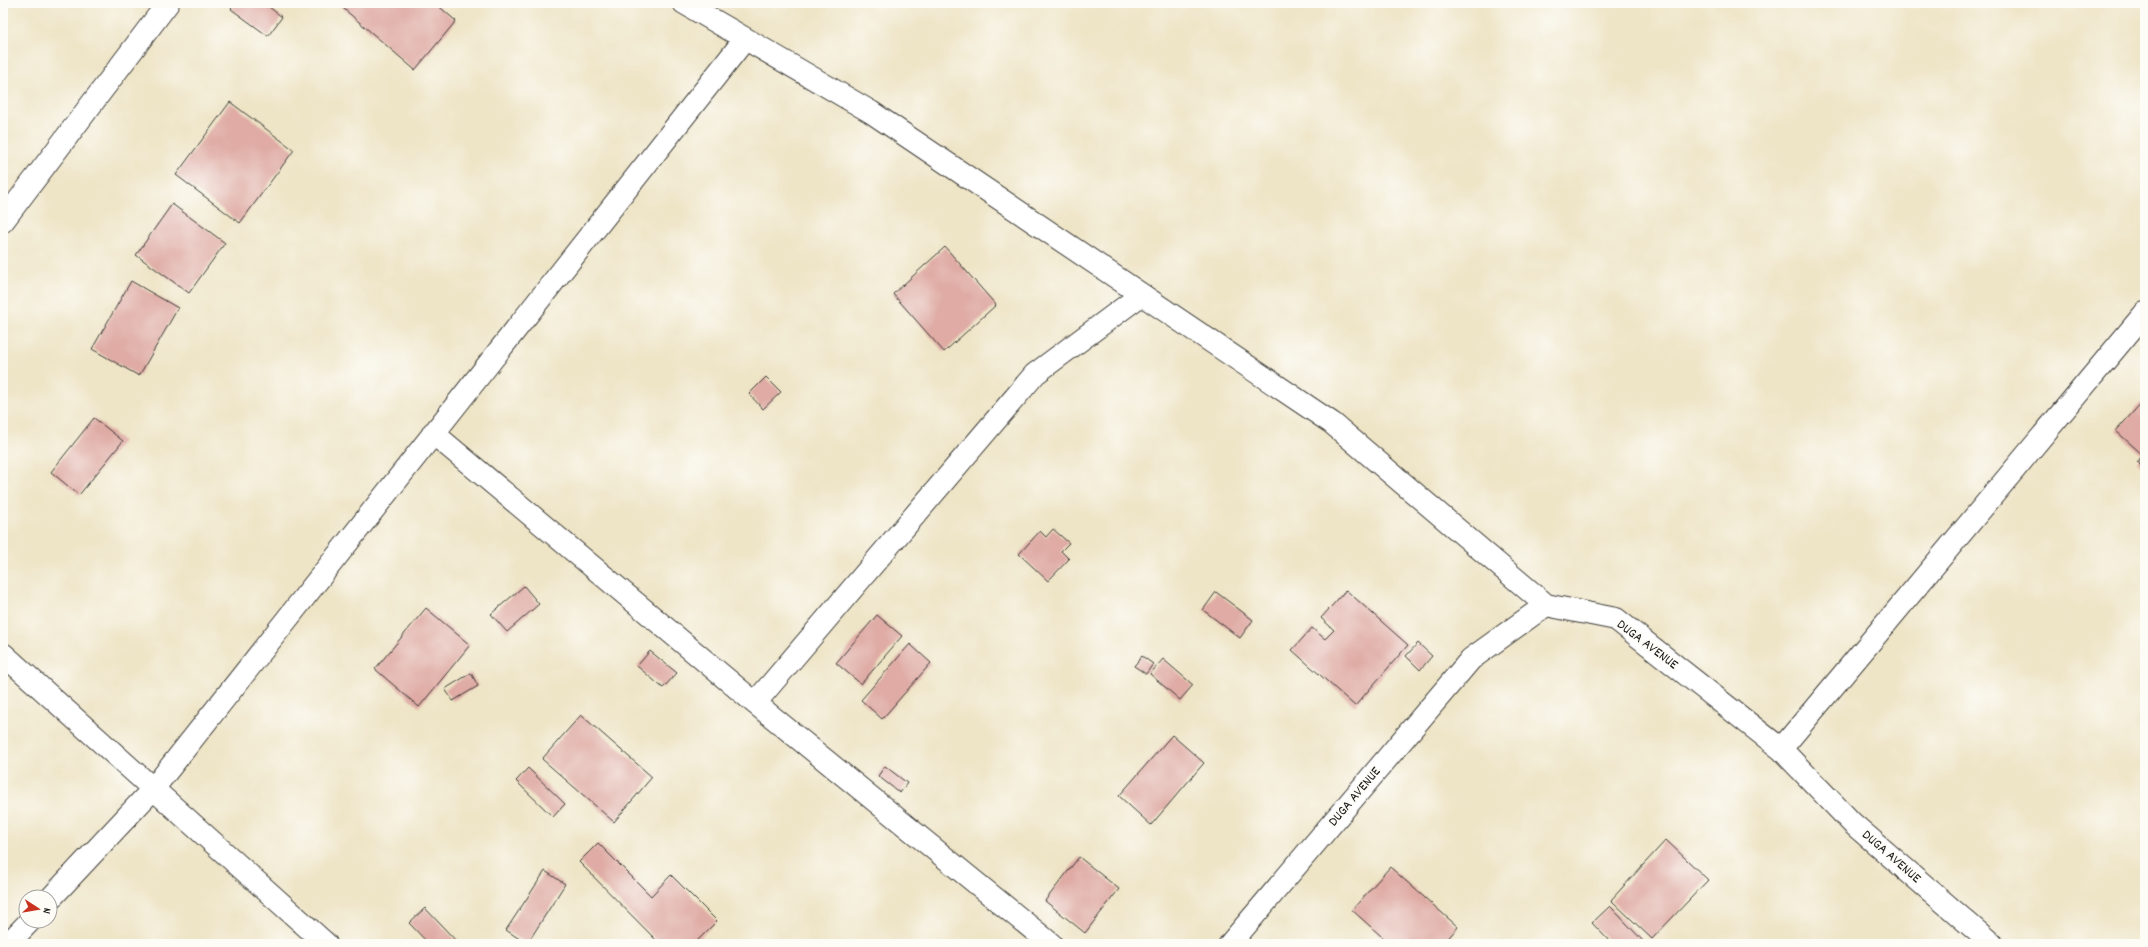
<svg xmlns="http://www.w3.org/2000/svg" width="2148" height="947" font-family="Dekko,sans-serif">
<rect width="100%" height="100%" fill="#fdfcf7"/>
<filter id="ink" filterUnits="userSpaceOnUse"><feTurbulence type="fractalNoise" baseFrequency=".025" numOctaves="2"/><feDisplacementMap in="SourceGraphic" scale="8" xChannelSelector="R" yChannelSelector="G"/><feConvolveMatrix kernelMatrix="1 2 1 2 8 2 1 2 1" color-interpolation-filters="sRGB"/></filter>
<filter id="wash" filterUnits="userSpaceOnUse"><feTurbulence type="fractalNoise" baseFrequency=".012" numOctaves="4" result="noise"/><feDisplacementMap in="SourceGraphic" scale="16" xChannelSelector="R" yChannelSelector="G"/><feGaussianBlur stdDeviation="0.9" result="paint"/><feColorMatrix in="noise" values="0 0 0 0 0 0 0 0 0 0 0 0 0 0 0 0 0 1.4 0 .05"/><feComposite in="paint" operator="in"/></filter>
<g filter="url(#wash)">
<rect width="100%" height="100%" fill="#eee4c6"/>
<g id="blocks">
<path fill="#dfaba4" d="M236,3H264L282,17L268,36L231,9Z
M337,3H435L456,21L415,70Z
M230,102L294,150L240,223L176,175Z
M172,204L225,243L189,293L136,255Z
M945,247L996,305L944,352L893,294Z
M131,281L178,308L139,376L92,349Z
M766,377L781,392L763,409L749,394Z
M2143,401L2145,403V470L2137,462L2143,455L2116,431Z
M94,418L123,441L79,495L51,472Z
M1053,529L1069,543L1061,551L1069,559L1048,581L1019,554L1040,531L1046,537Z
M524,586L539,604L507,632L491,614Z
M1346,590L1408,645L1355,706L1292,650L1312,628L1325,639L1334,630L1321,618Z
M1216,592L1253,620L1240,638L1203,610Z
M426,608L470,645L419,707L375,669Z
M877,615L902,636L861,684L836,663Z
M1418,643L1432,656L1420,670L1406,656Z
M910,644L931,663L882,719L861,700Z
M650,651L677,673L663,688L637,666Z
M1142,656L1153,664L1146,674L1134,666Z
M1163,659L1193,685L1180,700L1150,674Z
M471,673L478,686L453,701L445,689Z
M581,715L652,777L614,822L542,759Z
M1172,735L1204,763L1151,825L1119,796Z
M885,766L907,783L900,793L878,776Z
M528,768L565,804L553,817L516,781Z
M1666,840L1708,880L1652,939L1611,900Z
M598,843L651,896L671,875L717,921L694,944H660L579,862Z
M1079,857L1119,889L1085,933L1045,901Z
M1390,867L1458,927L1443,944H1390L1352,910Z
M545,871L565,884L527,944L506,930Z
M1610,906L1644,942L1642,944H1612L1592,923Z
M425,908L459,944H429L409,923Z"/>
</g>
</g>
<g filter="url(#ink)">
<use href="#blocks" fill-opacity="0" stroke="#3c3a36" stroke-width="1"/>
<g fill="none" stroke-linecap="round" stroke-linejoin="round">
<g stroke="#3c3a36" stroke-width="24">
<path id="minor" d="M684,3L871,112L1332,423L1546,605
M3,221L168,3
M433,433L755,703L1051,944
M3,654L326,944
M755,703L1035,374L1141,295
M1781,749L2145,313
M50,899L153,789L745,39
M8,944L30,921
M1230,944L1471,659L1546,605L1616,619L1781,749L1852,823L1992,944"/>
</g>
<use href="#minor" stroke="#fff" stroke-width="22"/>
</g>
</g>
<g text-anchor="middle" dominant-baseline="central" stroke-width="4" stroke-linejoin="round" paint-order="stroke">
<g font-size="14" fill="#1c1c1c" stroke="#fdfcf7">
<text transform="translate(1647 645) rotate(37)">DUGA AVENUE</text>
<text transform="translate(1355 797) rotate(-50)">DUGA AVENUE</text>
<text transform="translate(1891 857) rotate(41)">DUGA AVENUE</text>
</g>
</g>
<rect width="2148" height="947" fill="none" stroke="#fdfcf7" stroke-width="16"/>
<g transform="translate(38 909) rotate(102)"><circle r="19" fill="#fdfcf7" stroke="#a3a29f"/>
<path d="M0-3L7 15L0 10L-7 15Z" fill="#c8321e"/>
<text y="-6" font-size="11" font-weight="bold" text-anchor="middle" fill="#1c1c1c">N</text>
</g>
</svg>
